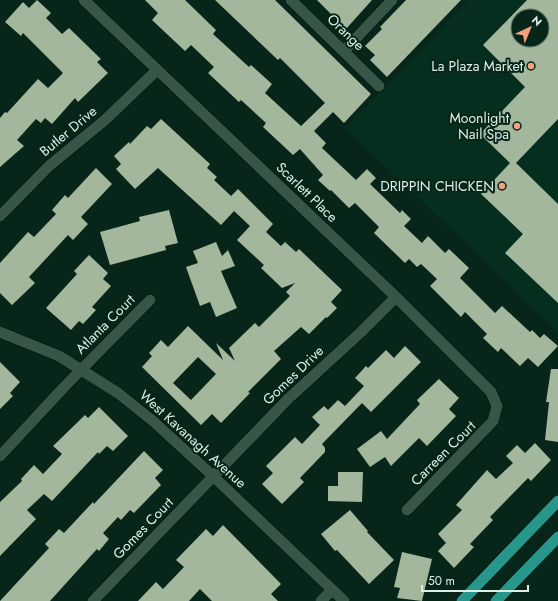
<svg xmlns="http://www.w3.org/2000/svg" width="558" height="601" font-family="Jost,sans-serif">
<rect width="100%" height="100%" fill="#072519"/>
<path fill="#052e1e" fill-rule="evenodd" d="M468,0H558V332L345,128ZM518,16H542V40H518Z"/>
<path fill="#a3b79d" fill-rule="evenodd" d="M37,0L51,13L46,18L62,34L69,28L101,59L97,62L108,73L78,102L75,98L52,124L45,118L41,123L36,119L17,140L24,146L0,167V118L5,112L7,113L38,79L48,88L63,73L23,33L21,36L5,22L23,2L29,8Z
M145,0H185L216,30L213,34L249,67L251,65L272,84L265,93L301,126L325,103L280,58L278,60L215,0H275L371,94L344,123L333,112L314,131L326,143L322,148L356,180L367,169L376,178L370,184L400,213L402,210L411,219L404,226L422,243L428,236L445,253L449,249L469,268L460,278L495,313L502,306L530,332L532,330L540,338L544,334L558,346L538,367L528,358L520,366L501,348L498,352L483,338L487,334L465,312L461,317L430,286L437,279L421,264L417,267L409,259L405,263L374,233L379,227L355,203L349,208L331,190L330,191L318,180L323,175L300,149L293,155L263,127L266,123L241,100L239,102L208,73L214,67L191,45L185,51L152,20L158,13Z
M317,0H372L346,29Z
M406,0H461L387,77L370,60L375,55L365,46L382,29L380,27Z
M527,0H558V119L516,163L558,204V303L505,253L523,234L481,194L510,163L480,134L525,87L483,45ZM518,16H542V40H518Z
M161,119L210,164L207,168L217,177L214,180L231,196L238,189L273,224L266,232L281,246L285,242L296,252L299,249L342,290L331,302L337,308L327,318L326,317L309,334L301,327L274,351L281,359L248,392L250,393L221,423L212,414L201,425L142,367L152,356L149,353L161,340L168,347L188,326L223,360L216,343L235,361L229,348L255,323L259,327L290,296L286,292L295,283L282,288L261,268L264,265L237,240L250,226L234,211L221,225L158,168L135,189L116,169L121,164L114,156L129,142L130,144L147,126L151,129ZM198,357L216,374L191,400L173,383Z
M96,168L112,184L81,217L88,224L73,240L68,235L29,277L35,283L12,305L0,293V263L28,232L34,237L56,214L52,210L65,195L68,198Z
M169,210L178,243L165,246L166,250L110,265L100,232L140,221L139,217Z
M216,242L222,256L228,250L235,266L221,271L237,308L216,317L210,302L200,306L186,267L198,263L193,251Z
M89,255L108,273L103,279L111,286L92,307L96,310L83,324L79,321L71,330L46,308L77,274L74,271Z
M405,346L421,362L371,412L362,403L322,444L325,448V452L300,478L304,482L282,504L262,484L273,473L266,466L295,437L302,444L320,425L312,417L324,406L328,410L338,400L345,406L364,386L355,378L366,366L368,368L386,350L394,358Z
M0,362L20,382L10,393L13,396L0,409Z
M551,369H558V442L545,440L549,402H546Z
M439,379L459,398L449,409L456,416L427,446L419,438L391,466L385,457L370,467L357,449L381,431L387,439L420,404L417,400Z
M99,407L128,436L113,451L107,446L99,454L98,452L52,501L44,494L27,510L36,519L0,556V502L22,481L21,479L34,465L43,474L62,454L53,446L85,415L88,418Z
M535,443L551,460L531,481L528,478L490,517L493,520L470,544L474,547L454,568L438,551L446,543L438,534L462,510L456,505L487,470L496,479L513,463L506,456L517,445L525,453Z
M144,451L163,470L155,478L161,485L134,513L130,510L121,520L118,517L103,533L109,539L99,551L97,549L50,601H0L49,548L45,544L59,529L64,533L93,502L94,504Z
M338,472H363L362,502L328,501V486H338Z
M350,510L368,531L367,532L394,560L369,584L337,550L335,551L321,534Z
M223,525L281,584L271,594L278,601H212L200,589L189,601H138L156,582L163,589L184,567L176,560L206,529L213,536Z
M402,552L432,559L422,601L397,598L400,588L394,587Z"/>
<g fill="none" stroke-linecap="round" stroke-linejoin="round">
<g stroke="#000d05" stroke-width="12">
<path id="minor" d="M84,0L396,297L491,392L497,406L493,421L407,510
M291,0L379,86
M344,51L392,0
M0,216L49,166L105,120L157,70
M0,332L59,356L118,393L153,421L213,476L344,601
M0,456L65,386L150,300
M93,601L288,399L361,332L396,297
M321,601L332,590"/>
</g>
<g stroke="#000d05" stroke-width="12">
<path id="primary" d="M462,601L558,501
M496,601L558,537"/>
</g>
<use href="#minor" stroke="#385648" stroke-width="11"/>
<use href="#primary" stroke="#28978b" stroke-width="11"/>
</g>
<g fill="#f2a07f" stroke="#072519" stroke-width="1.5">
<circle cx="531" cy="66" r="4"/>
<circle cx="517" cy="126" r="4"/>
<circle cx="502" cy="186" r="4"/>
</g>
<g text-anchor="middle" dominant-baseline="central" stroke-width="4" stroke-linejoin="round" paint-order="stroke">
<g font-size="14" fill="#deefe6" stroke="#072519">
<text transform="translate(346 32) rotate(44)">Orange</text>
<text transform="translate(68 131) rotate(-40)">Butler Drive</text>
<text transform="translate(307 192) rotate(44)">Scarlett Place</text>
<text transform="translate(105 324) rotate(-45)">Atlanta Court</text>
<text transform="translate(293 375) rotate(-44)">Gomes Drive</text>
<text transform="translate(193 439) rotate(42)">West Kavanagh Avenue</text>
<text transform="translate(443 453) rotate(-45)">Carreen Court</text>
<text transform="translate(143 528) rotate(-46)">Gomes Court</text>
</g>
<g font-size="14" fill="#deefe6" stroke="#072519" text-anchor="end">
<text x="523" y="66">La Plaza Market</text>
<text x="509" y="118">Moonlight<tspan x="509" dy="16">Nail Spa</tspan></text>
<text x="494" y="186">DRIPPIN CHICKEN</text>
</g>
</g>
<g transform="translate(530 28) rotate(44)"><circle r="19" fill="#072519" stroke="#5d766b"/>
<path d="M0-3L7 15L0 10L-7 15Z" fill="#f2a07f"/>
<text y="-6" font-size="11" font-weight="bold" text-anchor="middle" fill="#deefe6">N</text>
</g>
<path d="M422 585v6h106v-6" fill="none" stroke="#deefe6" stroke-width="2"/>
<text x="428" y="585" font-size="12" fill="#deefe6" stroke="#072519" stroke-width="3" paint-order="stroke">50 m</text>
</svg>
